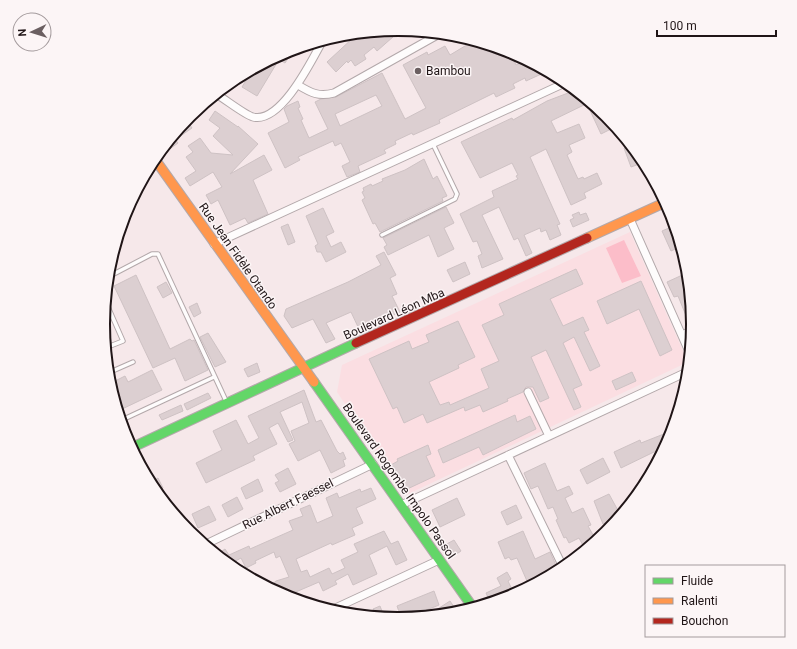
<svg xmlns="http://www.w3.org/2000/svg" width="797" height="649" font-family="Roboto,sans-serif">
<rect width="100%" height="100%" fill="#f6e8ea"/>
<path fill="#fbdee2" d="M630,232L688,362L406,495L337,392L342,365Z"/>
<path fill="#fcbdc9" d="M624,240L641,276L622,283L606,248Z"/>
<path fill="#dccfd1" stroke="#cec2c4" fill-rule="evenodd" d="M402,29L377,51L374,47L364,55L366,59L355,66L351,60L348,63L347,61L336,72L327,62L354,37L351,34Z
M475,40L509,51L516,65L527,60L548,71L526,81L525,78L513,84L515,88L496,97L494,93L439,120L440,123L413,135L412,133L395,141L396,144L384,150L386,153L358,166L360,172L347,177L342,166L350,162L341,143L335,146L333,141L298,157L300,160L285,168L268,133L289,122L284,109L287,106L298,101L300,107L298,108L303,119L301,120L309,138L328,129L315,102L321,99L336,97L382,73L405,119L426,108L403,65L427,52L428,55L445,46L450,55ZM376,95L382,106L340,126L335,114Z
M304,46L299,55L292,52L285,63L277,58L286,51Z
M273,58L278,61L257,96L242,87L253,69Z
M576,90L586,98L588,103L551,121L557,133L579,124L585,138L569,145L572,152L567,155L578,179L583,177L584,179L597,173L602,184L584,193L586,198L571,205L546,149L530,157L560,224L557,225L561,235L550,240L546,230L541,232L540,228L524,235L532,253L526,256L518,238L514,240L499,207L482,215L503,259L482,268L478,256L482,254L477,241L473,242L460,214L494,197L492,191L518,179L516,176L518,175L512,163L480,178L461,142L512,118L513,120L547,101Z
M593,104L608,116L615,127L601,134L588,106Z
M215,111L238,127V126L258,144L230,174L264,155L272,170L253,180L268,214L248,223L245,218L230,225L218,200L211,204L206,195L222,187L213,172L190,186L185,178L196,171L186,157L193,152L188,146L200,138L211,153L233,155L213,136L220,128L209,120Z
M186,119L192,128L179,137L176,132Z
M173,137L178,143L160,156L158,154Z
M632,145L645,162L631,167L624,148Z
M424,159L433,179L437,176L447,196L442,198L443,201L380,232L375,223L373,224L362,200L365,198L362,192L364,191L363,188L371,184L372,186L383,181L382,179L405,170Z
M446,207L454,223L444,228L454,249L438,257L429,235L388,255L384,247L387,245L383,238Z
M323,208L334,232L326,236L331,247L341,242L346,252L326,262L321,252H317L315,246L318,244L306,216Z
M579,212L580,215L586,213L589,220L573,227L570,220L574,218L572,215Z
M288,224L295,242L288,245L281,227Z
M676,225L682,246L671,251L662,231Z
M384,252L396,275L390,278L397,294L392,296L400,312L370,326L369,324L359,329L351,312L326,323L335,339L326,343L313,319L292,328L284,316L286,309L348,282L381,265L376,256Z
M465,262L470,274L453,282L447,270Z
M576,269L583,284L550,299L563,326L583,317L589,330L584,332L600,366L590,371L574,337L563,343L582,385L573,389L581,407L574,410L546,350L531,357L549,398L540,402L533,387H526L523,392L507,399L508,401L483,412L480,405L465,411L464,407L427,423L423,414L404,423L397,407L393,409L369,359L409,341L412,349L429,342L426,335L458,321L475,357L458,365L459,368L429,382L440,405L449,402L450,405L489,388L481,369L499,361L482,325L504,315L499,304Z
M689,272L693,316L687,318L678,296L674,297L667,282Z
M136,275L170,349L190,339L192,341L194,340L208,370L185,381L175,358L153,368L114,286Z
M641,281L672,350L660,356L639,309L607,324L597,301Z
M166,282L172,293L163,298L157,287Z
M197,303L201,313L194,317L189,307Z
M208,333L226,362L215,367L200,337Z
M257,363L260,372L248,377L244,369Z
M152,370L162,390L120,410L109,384L125,376L128,382Z
M632,372L636,381L616,390L612,381Z
M304,390L316,422L321,420L337,451L340,454L343,452L346,459L343,460L345,466L331,473L320,450L298,461L289,444L295,441L291,431L309,423L302,402L280,412L293,440L288,442L278,423L269,428L277,444L253,456L255,460L206,483L196,463L222,450L213,431L236,420L248,444L259,438L248,416Z
M208,393L211,398L187,410L184,404Z
M181,405L183,411L162,420L159,415Z
M515,415L517,422L530,416L536,429L483,455L479,447L443,463L438,450Z
M674,430L663,453L658,455L656,451L621,468L614,452L640,440L641,443Z
M428,445L431,454L426,456L435,476L403,491L391,465L398,461L397,459Z
M603,458L610,472L587,484L580,470Z
M545,463L557,491L569,486L573,494L565,498L572,513L583,508L591,525L588,526L597,542L586,551L579,538L569,543L566,537L564,538L556,520L558,519L553,507L548,509L538,486L531,489L524,473Z
M288,468L296,484L280,492L275,483L279,481L275,475Z
M158,478L163,488L156,492L150,483Z
M258,479L263,491L246,499L241,488Z
M371,488L376,499L356,508L363,523L352,528L355,535L332,545L331,543L296,559L301,572L307,570L310,577L329,568L332,574L345,568L341,560L358,552L354,544L384,531L391,544L398,541L407,560L396,565L387,546L369,555L377,574L353,585L348,574L335,581L337,584L323,591L319,582L291,594L290,591L283,596L268,588L276,581L289,577L280,556L276,558L274,552L255,561L256,563L246,568L241,558L228,565L216,555L225,549L229,555L249,546L250,549L293,530L289,521L303,516L300,509L310,505L317,523L333,516L326,498L337,493L339,498L360,489L361,492Z
M609,494L621,516L603,524L594,501Z
M237,497L243,509L228,517L222,505Z
M457,498L465,515L440,527L432,510Z
M516,505L522,518L507,525L501,512Z
M209,506L216,520L198,528L192,514Z
M523,531L535,559L550,552L559,572L530,588L517,558L511,560L509,557L505,559L498,542Z
M454,540L461,551L452,557L445,545Z
M507,572L511,579L508,581L515,596L491,604L486,593L501,586L497,578Z
M434,591L439,605L402,620L397,606Z
M450,601L456,610L449,615L448,612L440,616L436,610Z
M380,606L385,619L366,617L375,612L373,609Z"/>
<g fill="none" stroke-linecap="round" stroke-linejoin="round">
<g stroke="#b3a8aa" stroke-width="5.5">
<path id="lane" d="M382,235L455,199L457,194L433,144
M108,277L152,254H158L227,403
M105,348L123,341L105,300
M108,373L133,362
M120,418L124,419L214,377"/>
</g>
<g stroke="#b3a8aa" stroke-width="9">
<path id="street" d="M298,85C311,93 319,97 334,93L441,33
M216,94C225,99 245,115 253,117C281,124 312,60 323,40
M630,219L691,356
M214,244L567,82
M682,335L693,330
M528,392L549,436
M508,455L564,569
M401,505L689,371
M204,545L373,464
M329,611L439,560"/>
</g>
<g stroke="#b3a8aa" stroke-width="11">
<path id="fast" d="M314,382L474,609
M131,448L356,343"/>
</g>
<g stroke="#b3a8aa" stroke-width="11">
<path id="slow" d="M154,158L314,382
M587,238L666,202"/>
</g>
<g stroke="#b3a8aa" stroke-width="11">
<path id="jam" d="M356,343L587,238"/>
</g>
<use href="#lane" stroke="#fefcfc" stroke-width="3.5"/>
<use href="#street" stroke="#fefcfc" stroke-width="7"/>
<use href="#fast" stroke="#63d668" stroke-width="9"/>
<use href="#slow" stroke="#ff974d" stroke-width="9"/>
<use href="#jam" stroke="#b3261e" stroke-width="9"/>
</g>
<circle fill="#6b5f61" stroke="#fcf5f6" stroke-width="1.5" cx="418" cy="71" r="4"/>
<g text-anchor="middle" dominant-baseline="central" stroke-width="3" stroke-linejoin="round" paint-order="stroke">
<g font-size="12" fill="#201517" stroke="#fcf5f6" text-anchor="start">
<text x="426" y="71">Bambou</text>
</g>
<g font-size="12" fill="#201517" stroke="#fcf5f6">
<text transform="translate(238 256) rotate(55)">Rue Jean Fidèle Otando</text>
<text transform="translate(394 314) rotate(-24)">Boulevard Léon Mba</text>
<text transform="translate(399 481) rotate(55)">Boulevard Rogombe Impolo Passol</text>
<text transform="translate(288 504) rotate(-26)">Rue Albert Faessel</text>
</g>
</g>
<path d="M0 0H797V649H0ZM110 324a288 288 0 1 1 576 0a288 288 0 1 1-576 0Z" fill="#fcf5f6" fill-rule="evenodd"/>
<path fill="none" stroke="#201517" stroke-width="2" d="M110 324a288 288 0 1 1 576 0a288 288 0 1 1-576 0Z"/>
<rect x="645" y="565" width="140" height="72" fill="#fcf5f6" stroke="#a49b9d"/>
<rect x="653" y="578" width="20" height="6" fill="#63d668" stroke="#a49b9d"/>
<text x="681" y="585" font-size="12" fill="#201517">Fluide</text>
<rect x="653" y="598" width="20" height="6" fill="#ff974d" stroke="#a49b9d"/>
<text x="681" y="605" font-size="12" fill="#201517">Ralenti</text>
<rect x="653" y="618" width="20" height="6" fill="#b3261e" stroke="#a49b9d"/>
<text x="681" y="625" font-size="12" fill="#201517">Bouchon</text>
<g transform="translate(32 32) rotate(266)"><circle r="19" fill="#fcf5f6" stroke="#a49b9d"/>
<path d="M0-3L7 15L0 10L-7 15Z" fill="#6b5f61"/>
<text y="-6" font-size="11" font-weight="bold" text-anchor="middle" fill="#201517">N</text>
</g>
<path d="M657 30v6h119v-6" fill="none" stroke="#201517" stroke-width="2"/>
<text x="663" y="30" font-size="12" fill="#201517" stroke="#fcf5f6" stroke-width="3" paint-order="stroke">100 m</text>
</svg>
